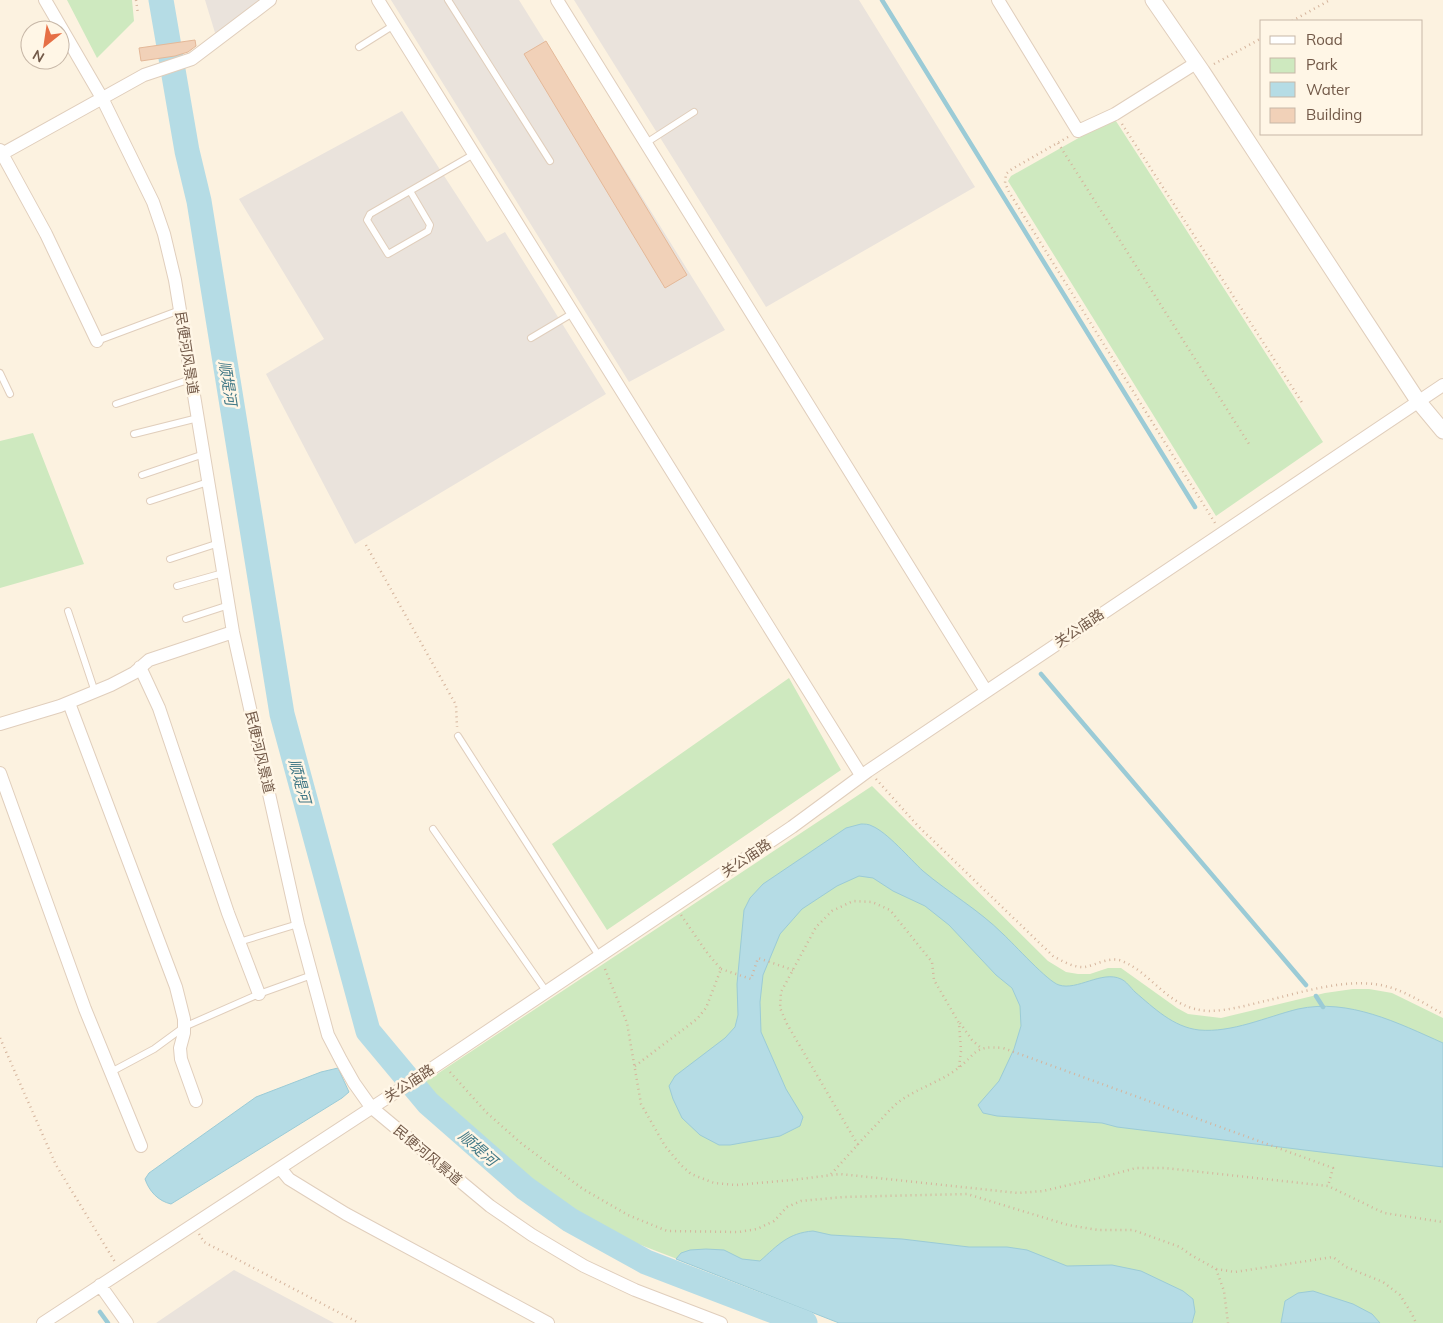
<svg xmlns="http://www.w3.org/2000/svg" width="1443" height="1323" font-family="Mulish,'Noto Sans SC',sans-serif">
<rect width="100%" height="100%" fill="#fcf2e0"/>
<path fill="#eae3dc" d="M205,0H263L216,36Z
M391,0H519L725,330L629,382Z
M574,0H859L975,187L766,307Z
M402,111L487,242L505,232L606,394L355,544L266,374L324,339L239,199Z
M234,1270L334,1323H156Z"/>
<path fill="#cee9bf" d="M67,0H132L134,21L97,58Z
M1114,118L1323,442L1216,516L1008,181L1011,176Z
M33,433L84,564L0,588V441Z
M789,678L841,770L607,930L552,844Z
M872,786L1048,961L1066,972L1078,974H1090L1108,968H1121L1177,1008L1188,1014L1221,1018L1325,993L1353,989H1369L1392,993L1443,1018V1323H843L620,1237L577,1211L531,1179L463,1124L435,1097L425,1082Z"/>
<path fill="#b5dce5" stroke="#9bcbd6" d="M861,824C864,824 869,824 872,826C887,832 910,859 923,871C949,893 979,910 1003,934C1014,944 1048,982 1059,985C1077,991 1102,970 1121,979C1126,981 1131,988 1135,992C1154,1008 1173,1027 1199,1030C1232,1033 1266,1017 1298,1009C1349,998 1398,1023 1443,1043V1167L1117,1127L1102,1123L997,1116L983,1113L978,1105L999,1081L1014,1049L1021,1026L1020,1006L1012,988L996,975L949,925L925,906L893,891L873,878L859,876L837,886L802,909L780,934L763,975L760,1002L761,1032L786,1089L803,1117L800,1126L780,1136L730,1145H719L700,1135L682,1118L673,1099L669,1086L675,1076L725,1038L735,1027L738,1015L737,984L744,910L750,898L763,884L846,828Z
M338,1068L349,1092L342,1098L171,1204C158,1201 149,1191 145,1179L149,1173L256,1097L321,1072Z
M813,1231L831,1235L902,1239L969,1247H1007L1027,1250L1067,1266L1112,1265L1141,1271L1183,1291L1193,1299L1195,1312L1192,1323H839L676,1259L681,1253L690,1250L706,1249L724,1250L742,1259L760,1261C778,1245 788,1233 813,1231Z
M1313,1291L1353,1304L1372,1314L1380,1323H1281L1285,1301L1298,1293Z"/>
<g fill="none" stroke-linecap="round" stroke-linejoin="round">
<path stroke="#9bcbd6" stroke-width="4.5" d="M882,0L1195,507
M1041,674L1306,985
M1316,996L1323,1007
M100,1312L108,1323"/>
<path stroke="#b5dce5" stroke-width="25" d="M161,0L187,151L199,201L282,714L368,1031L428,1103L525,1188L570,1220L646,1262L805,1323"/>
</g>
<path fill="#f1d1b8" stroke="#e4b898" d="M195,40L196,46L188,52L175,56L141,61L139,48Z
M546,41L687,275L665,288L524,54Z"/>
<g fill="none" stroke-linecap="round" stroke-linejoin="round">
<g stroke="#e0cebc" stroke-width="8">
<path id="service" d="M448,0L550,161
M359,47L394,25
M646,143L694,112
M410,191L430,225L428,231L388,254L367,220L370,214L474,154
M531,338L573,313
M97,341L180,310
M0,373L10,394
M116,404L191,379
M134,434L198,418
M142,475L204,454
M150,501L208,482
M170,559L219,543
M177,586L223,573
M68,611L95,692
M186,619L229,605
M458,736L599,956
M433,829L546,991
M239,942L298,924
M111,1072L154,1049L184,1027L259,994L312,975"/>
</g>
<g stroke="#e0cebc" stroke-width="14">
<path id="minor" d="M45,0L102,98L153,202L164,234L175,280L233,632L298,924L328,1035L341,1060L354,1083L371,1107L490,1206L532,1235L584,1266L635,1290L721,1323
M378,0L861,775
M557,0L986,691
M998,0L1078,131L1115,114L1196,63
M0,150L46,234L97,341
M0,155L144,75L192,59L270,0
M140,667L159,708L228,913L259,994
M69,703L176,987L184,1019V1033L180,1048L181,1059L196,1101
M0,724L60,706L111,685L134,673L149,660L233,632
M0,773L85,1009L141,1146
M280,1168L289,1179L346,1214L548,1323
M100,1285L127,1323
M43,1323L428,1071L792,827L868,771L1443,385"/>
</g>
<g stroke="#e0cebc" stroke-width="17">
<path id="tertiary" d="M1153,0L1202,71L1418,401L1443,431"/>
</g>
<path stroke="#d5b49c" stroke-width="2.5" stroke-dasharray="1 4" stroke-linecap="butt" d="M136,0L138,14
M1292,21L1330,0
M1214,64L1262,38
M1122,124L1303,404
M1068,137L1012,169L1006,174L1005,183L1009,192L1215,523
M1058,143L1249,444
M366,545L456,705L457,727
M876,779L918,826L1053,956C1062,961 1074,968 1085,967C1096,965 1110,956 1122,961C1154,974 1167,1009 1209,1011C1227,1011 1248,1005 1265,1001C1303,992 1354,975 1392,988C1410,994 1427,1005 1443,1014
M605,969L627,1023L641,1104L665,1146L681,1165L691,1174L714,1183L736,1185L792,1180L840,1174L1018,1193L1043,1191L1103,1177L1136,1168H1165L1328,1186L1384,1213L1443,1222
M721,969L751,979L758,958L793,970
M960,1023L972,1040L981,1048
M0,1038L56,1165L115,1262
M635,1066L697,1019L706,1008L721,969L708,954L681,915
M450,1072L486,1112L522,1144L583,1189L628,1215L667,1231L739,1232L757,1229L774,1221L787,1207L801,1201L843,1197L967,1194L1068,1225L1098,1230H1133L1180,1247L1191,1255L1216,1269L1235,1272L1333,1257L1346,1267L1383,1282L1400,1295L1412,1314L1416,1323
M858,1145L787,1024L780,1008L781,992L816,927L832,911L853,901L872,902L890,910L932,962L934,980L959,1023L961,1051L959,1067
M831,1174C847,1157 862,1139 878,1123C885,1115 892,1107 900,1101C918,1088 940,1082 957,1069C977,1054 973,1045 1003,1048L1333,1168L1328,1186
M199,1234L204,1242L359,1323
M1216,1269L1224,1291L1228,1323"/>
<use href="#service" stroke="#fff" stroke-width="6"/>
<use href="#minor" stroke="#fff" stroke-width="12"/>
<use href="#tertiary" stroke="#fff" stroke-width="15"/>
</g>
<g text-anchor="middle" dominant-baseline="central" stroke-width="5" stroke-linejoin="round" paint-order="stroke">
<g font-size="14" fill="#725948" stroke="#fff6e6">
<text transform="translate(187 353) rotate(81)">民便河风景道</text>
<text transform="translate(1079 628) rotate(-34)">关公庙路</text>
<text transform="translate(260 752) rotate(77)">民便河风景道</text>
<text transform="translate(746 858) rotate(-34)">关公庙路</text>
<text transform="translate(409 1083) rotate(-33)">关公庙路</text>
<text transform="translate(428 1155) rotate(40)">民便河风景道</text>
</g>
<g font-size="15" font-style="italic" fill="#417886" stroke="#fff6e6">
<text transform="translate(228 383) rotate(81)">顺堤河</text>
<text transform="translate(300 781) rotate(75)">顺堤河</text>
<text transform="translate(478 1148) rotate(41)">顺堤河</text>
</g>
</g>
<rect x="1260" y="20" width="162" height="115" fill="#fff6e6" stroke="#c7b7a7"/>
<rect x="1270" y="36" width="25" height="8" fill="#ffffff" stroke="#c7b7a7"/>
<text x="1306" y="45" font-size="15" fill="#725948">Road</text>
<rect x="1270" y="58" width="25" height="15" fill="#cee9bf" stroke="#c7b7a7"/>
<text x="1306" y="70" font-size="15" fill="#725948">Park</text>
<rect x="1270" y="82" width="25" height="15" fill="#b5dce5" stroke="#c7b7a7"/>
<text x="1306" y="95" font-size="15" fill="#725948">Water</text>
<rect x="1270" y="108" width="25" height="15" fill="#f1d1b8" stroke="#c7b7a7"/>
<text x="1306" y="120" font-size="15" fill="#725948">Building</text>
<g transform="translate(45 45) rotate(210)"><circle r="24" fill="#fff6e6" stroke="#c7b7a7"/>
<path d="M0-4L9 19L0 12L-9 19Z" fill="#e66f45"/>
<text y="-8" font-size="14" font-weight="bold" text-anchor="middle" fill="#725948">N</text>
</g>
</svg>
